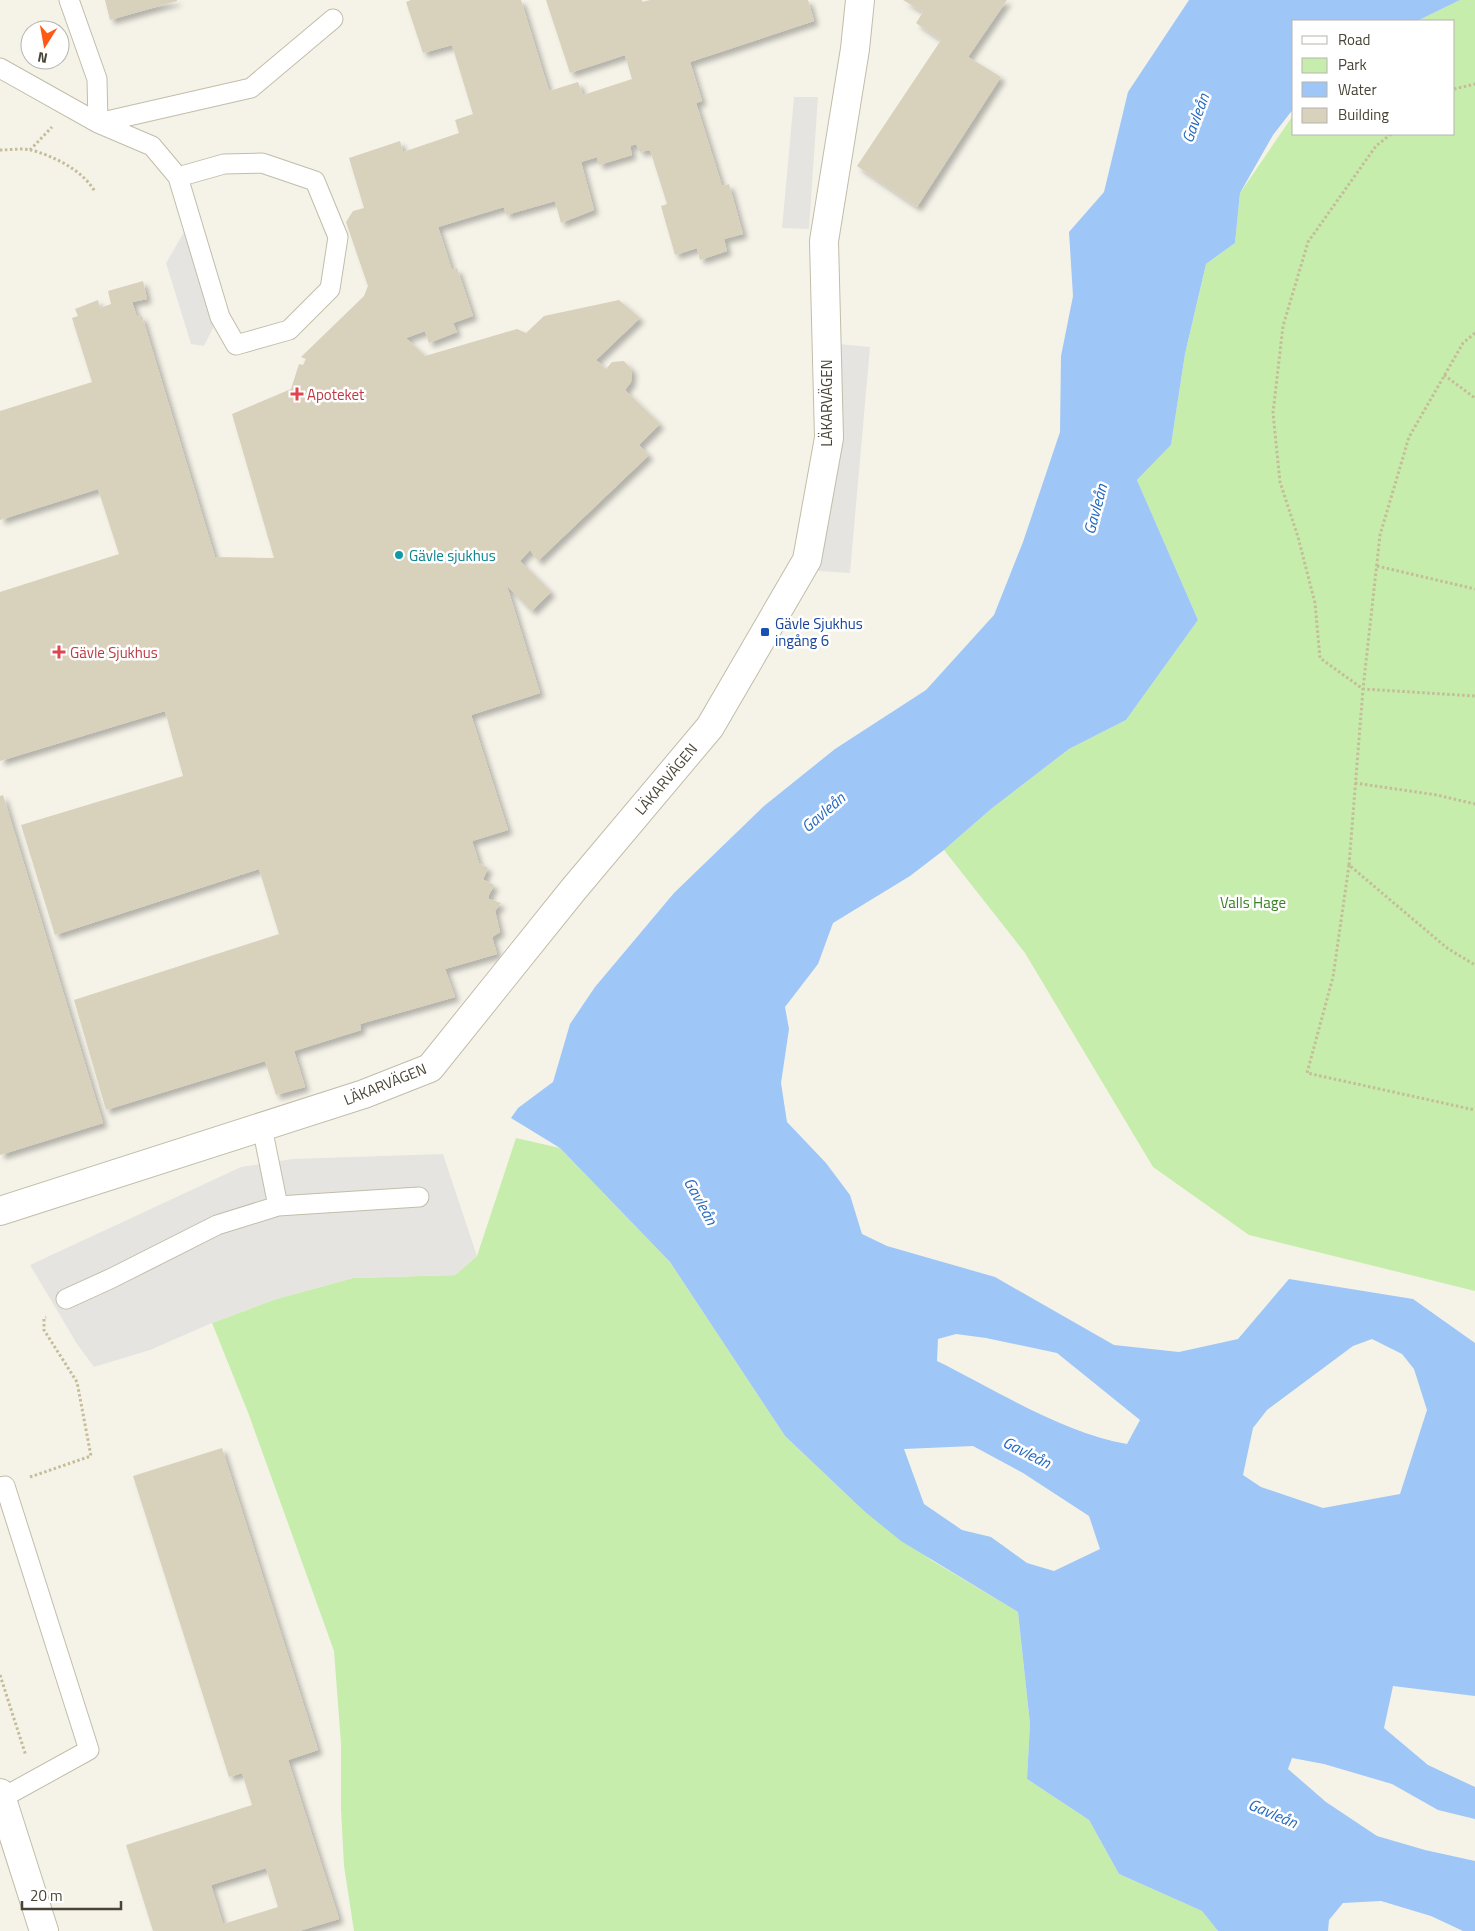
<svg xmlns="http://www.w3.org/2000/svg" width="1475" height="1931" font-family="'Titillium Web',sans-serif">
<defs>
<filter id="shadow"><feDropShadow dx="4.5" dy="4.5" stdDeviation="2.5" flood-color="#0004"/></filter>
</defs>
<rect width="100%" height="100%" fill="#f5f3e8"/>
<path fill="#c7edad" d="M1460,0H1475V1291L1249,1235L1153,1167L1025,953L944,850L991,809L1069,749L1126,720L1198,620L1137,480L1171,445L1185,354L1206,264L1235,243L1240,193L1294,114V134H1454V21H1417Z
M516,1138L560,1148L670,1262L785,1436L864,1511L931,1560L1018,1612L1030,1724L1027,1779L1089,1820L1119,1874L1202,1911L1218,1931H354L344,1866L341,1810V1744L334,1651L249,1415L212,1323L276,1299L353,1278L455,1275L477,1256Z"/>
<path fill="#e6e4e0" d="M794,97H818L809,229L782,228Z
M184,232L214,326L204,346L191,344L166,263Z
M839,344L870,347L850,573L818,571Z
M443,1154L477,1256L455,1275L353,1278L276,1299L212,1323L150,1350L94,1367L77,1344L30,1265L241,1167L292,1159Z"/>
<path fill="#9ec6f7" fill-rule="evenodd" d="M1189,0H1460L1417,21H1294V108L1273,135L1240,193L1235,243L1206,264L1185,354L1171,445L1137,480L1198,620L1126,720L1069,749L991,809L944,850L910,876L833,923L818,964L785,1007L789,1029L781,1083L787,1122L826,1163L850,1195L862,1234L887,1246L995,1277L1114,1345L1179,1352L1238,1339L1289,1279L1413,1299L1475,1343V1696L1393,1686L1384,1728L1428,1765L1475,1787V1819L1438,1810L1392,1784L1324,1764L1292,1758L1288,1769L1326,1802L1377,1836L1425,1850L1475,1861V1931H1463L1431,1916L1381,1901L1343,1903L1329,1920L1328,1931H1218L1202,1911L1119,1874L1089,1820L1027,1779L1030,1724L1018,1612L901,1541L864,1511L785,1436L670,1262L560,1148L511,1118L518,1108L553,1082L570,1024L595,987L674,893L764,806L835,749L926,690L994,615L1023,542L1060,432L1061,356L1073,296L1069,232L1104,192L1128,92ZM956,1334L986,1338L1057,1353L1140,1420L1127,1444C1063,1433 996,1390 937,1361L938,1339ZM1372,1339L1402,1354L1414,1369L1427,1410L1400,1494L1323,1508L1261,1487L1243,1475L1253,1428L1267,1410L1353,1346ZM973,1446L1023,1473L1089,1516L1100,1549L1054,1571L1027,1563L991,1537L962,1530L924,1504L904,1449Z"/>
<path fill="#d8d1bc" fill-rule="evenodd" filter="url(#shadow)" d="M105,0H177V1L110,20Z
M411,0H521L549,91L578,82L583,95L632,79L625,55L570,73L546,0H642V2L650,0H808L814,21L690,62L702,101L696,103L722,186L729,184L743,234L724,239L727,251L700,260L697,248L675,255L661,206L667,204L650,150L640,152L636,144L630,146L632,155L599,165L597,157L581,162L594,210L561,223L555,201L506,215L504,207L438,227L452,270L457,268L473,316L453,323L457,332L429,343L425,331L406,338L425,356L517,329L526,333L544,316L619,300L640,318L596,360L606,369L612,362L624,361L632,370L631,382L625,390L660,424L639,445L649,455L538,561L530,550L520,561L551,592L532,611L507,586L540,693L471,715L508,830L472,841L479,863L488,868L484,877V880L494,885L489,895V899L501,903L495,911L500,932L492,937L497,954L445,969L455,997L360,1024L361,1030L294,1051L305,1087L276,1095L265,1061L106,1110L74,1000L279,934L259,869L55,935L21,825L183,776L165,711L0,761V592L119,554L98,489L0,520V411L92,382L72,318L78,316L75,309L98,300L100,308L111,304L108,291L143,281L147,299L132,302L137,317L142,316L215,557L274,558L232,414L291,389L299,364L303,365L306,359L301,357L364,296L368,286L346,222L353,211L364,208L349,158L400,141L403,152L459,133L455,120L473,114L452,45L423,53L406,2Z
M903,0H1007L968,57L1001,77L917,207L857,166L941,40L916,23L923,12Z
M3,795L103,1123L0,1155V796Z
M222,1448L318,1750L288,1760L339,1919L299,1931H153L126,1845L252,1805L242,1773L229,1777L133,1476ZM266,1868L278,1907L223,1924L211,1885Z"/>
<g fill="none" stroke-linecap="round" stroke-linejoin="round">
<g stroke="#c2bda9" stroke-width="21">
<path id="service" d="M69,0L97,79L98,123
M0,68L98,123L152,146L178,177L220,317L236,345L289,330L330,289L338,237L315,181L262,163L224,164L178,177
M98,123L251,88L333,19
M262,1127L278,1206L419,1197
M66,1299L112,1278L217,1225L278,1206
M0,1487L5,1486L89,1750L2,1798L0,1801"/>
</g>
<g stroke="#c2bda9" stroke-width="30">
<path id="minor" d="M0,1211L364,1094L430,1068L573,890L710,727L807,560L829,438L824,241L855,49L860,0
M0,1793L44,1931"/>
</g>
<path stroke="#c5bc99" stroke-width="3" stroke-dasharray="2.5 2.5" stroke-linecap="butt" d="M1454,89L1475,84
M1391,134L1376,146L1308,242L1283,326L1273,413L1280,482L1298,537L1315,603L1320,658L1363,689L1475,696
M0,150C10,150 22,148 31,150C54,156 84,171 95,192
M30,150L52,127
M1475,333L1463,343L1409,437L1380,535L1363,689L1349,865L1447,948L1475,965
M1444,375L1475,398
M1377,566L1475,589
M1355,783L1437,795L1475,804
M1349,865L1333,977L1307,1073L1475,1110
M30,1477L91,1456L77,1382L44,1330V1318L46,1317
M0,1675L26,1756"/>
<use href="#service" stroke="#fff" stroke-width="19"/>
<use href="#minor" stroke="#fff" stroke-width="28"/>
</g>
<g fill="#e0444e" stroke="#fff" stroke-width="2">
<path d="M294.5 386.5h5v5h5v5h-5v5h-5v-5h-5v-5h5z"/>
<path d="M56.5 644.5h5v5h5v5h-5v5h-5v-5h-5v-5h5z"/>
</g>
<circle fill="#0f9aa8" stroke="#fff" stroke-width="2" cx="399" cy="555" r="5"/>
<rect fill="#1a4fb4" stroke="#fff" stroke-width="2" x="760" y="627" width="10" height="10" rx="2.5"/>
<g text-anchor="middle" dominant-baseline="central" stroke-width="5" stroke-linejoin="round" paint-order="stroke">
<g font-size="15" fill="#be3a42" stroke="#fff" text-anchor="start">
<text x="307" y="394">Apoteket</text>
<text x="70" y="652">Gävle Sjukhus</text>
</g>
<g font-size="15" fill="#494435" stroke="#fff">
<text transform="translate(826 403) rotate(-90)">LÄKARVÄGEN</text>
<text transform="translate(666 779) rotate(-50)">LÄKARVÄGEN</text>
<text transform="translate(385 1084) rotate(-22)">LÄKARVÄGEN</text>
</g>
<g font-size="15" fill="#0d838f" stroke="#fff" text-anchor="start">
<text x="409" y="555">Gävle sjukhus</text>
</g>
<g font-size="15" fill="#164399" stroke="#fff" text-anchor="start">
<text x="775" y="623">Gävle Sjukhus<tspan x="775" dy="17">ingång 6</tspan></text>
</g>
<g font-size="15" fill="#398222" stroke="#fff">
<text x="1253" y="902">Valls Hage</text>
</g>
<g font-size="16" font-style="italic" fill="#2368c1" stroke="#fff">
<text transform="translate(1195 118) rotate(-70)">Gavleån</text>
<text transform="translate(1095 509) rotate(-75)">Gavleån</text>
<text transform="translate(823 812) rotate(-41)">Gavleån</text>
<text transform="translate(701 1201) rotate(61)">Gavleån</text>
<text transform="translate(1027 1452) rotate(27)">Gavleån</text>
<text transform="translate(1273 1813) rotate(23)">Gavleån</text>
</g>
</g>
<rect x="1292" y="20" width="162" height="115" fill="#ffffff" stroke="#b6b4ae"/>
<rect x="1302" y="36" width="25" height="8" fill="#ffffff" stroke="#b6b4ae"/>
<text x="1338" y="45" font-size="15" fill="#494435">Road</text>
<rect x="1302" y="58" width="25" height="15" fill="#c7edad" stroke="#b6b4ae"/>
<text x="1338" y="70" font-size="15" fill="#494435">Park</text>
<rect x="1302" y="82" width="25" height="15" fill="#9ec6f7" stroke="#b6b4ae"/>
<text x="1338" y="95" font-size="15" fill="#494435">Water</text>
<rect x="1302" y="108" width="25" height="15" fill="#d8d1bc" stroke="#b6b4ae"/>
<text x="1338" y="120" font-size="15" fill="#494435">Building</text>
<g transform="translate(45 45) rotate(191)"><circle r="24" fill="#ffffff" stroke="#b6b4ae"/>
<path d="M0-4L9 19L0 12L-9 19Z" fill="#ff5915"/>
<text y="-8" font-size="14" font-weight="bold" text-anchor="middle" fill="#494435">N</text>
</g>
<path d="M22 1901v8h99v-8" fill="none" stroke="#494435" stroke-width="2.5"/>
<text x="30" y="1901" font-size="15" fill="#494435" stroke="#ffffff" stroke-width="4" paint-order="stroke">20 m</text>
</svg>
